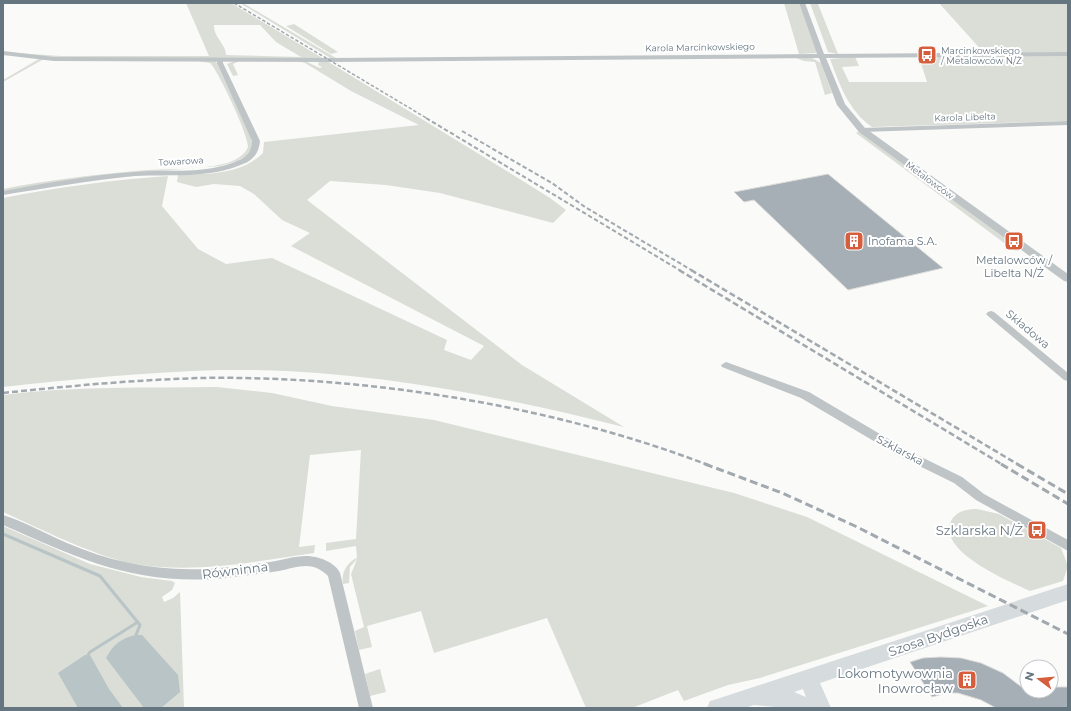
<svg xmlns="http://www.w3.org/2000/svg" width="1071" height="711" font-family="Montserrat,sans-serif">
<rect width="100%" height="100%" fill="#fafaf8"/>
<path fill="#daded7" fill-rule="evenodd" d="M186,3H231L324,59L55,58L3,52L60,56H209ZM214,25H260L276,42L301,57L226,55C226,44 213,37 214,25Z
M240,3H243L336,58L332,59Z
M784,3H799L817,53L799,54Z
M810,3H823L818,4L838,54L828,52Z
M939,3H1068V53H984Z
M294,24L338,52L331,54L286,26Z
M1068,56V121L872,127C848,110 840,85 830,59L855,57L859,66L842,67L849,82H927L919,57Z
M796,58H812L821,63L832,93L825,95L815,62L804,61Z
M39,59L216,61L251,138L253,147L246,156L237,161L220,166L136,173L3,191V189C47,180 92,175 136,171C166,168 198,171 227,163C236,160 244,156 248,147C249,136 218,70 210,63L198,61L42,60L3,82V80Z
M237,60L305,61L320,68L322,67L318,65L319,61H327L510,173L550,198L566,210L553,223L440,193L386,185L330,181L307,200L522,365L624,427C492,394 356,368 220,370C147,372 75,379 3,387V198C59,187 111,180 168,176L162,206L198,249L226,264L272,258L447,340L444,350L471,360L484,346L291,246L310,233L282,220L254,194L240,186L214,184L196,187L177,182L178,175C207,174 241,175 263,153L264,142L419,125L351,91L305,63L298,61H239L233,64L238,75L233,76L227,64Z
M859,131L1018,247L1019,251H1015L856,133Z
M217,387L272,393L332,406L434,420L734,493L807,517L988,606L760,678L728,685L684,701L678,690L632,708H586L547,618L434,653L421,611L367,626L372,647L359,650L355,631L364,627L351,574L357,559L350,567L349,583L343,584C341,573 347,562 357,558L356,546L326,551V543L356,539L361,450L310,455L299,547L315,545L314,553C253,562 192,575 130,563C90,554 41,529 3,512V395C74,386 146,388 217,387Z
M977,509L999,514L1061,548L1068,566L1063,581L1030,591C1011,582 937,552 951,521C956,511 967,509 977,509Z
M3,526L90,564L141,577L172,581L175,583L172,590L162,597L164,602L173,598L180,592L184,708H3Z
M380,669L386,692L370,696L365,674Z"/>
<path fill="#b9c4c7" d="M136,635H142L178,675L180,692L161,708H144L106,658C113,645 121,638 136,635Z
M85,655H90L109,689L123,708H78L58,673Z"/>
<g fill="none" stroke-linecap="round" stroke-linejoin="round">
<path stroke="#b9c4c7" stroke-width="3" d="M3,534L100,576L140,625L136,635
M88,655L90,652L138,622"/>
</g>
<path fill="#a6afb5" stroke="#dcdcda" d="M828,174L878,215L943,268L848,290L754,200L744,202L734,192Z
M941,657L961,658L981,663L1003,673L1027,691H1051V687H1068V708H996L981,700L958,693H947L932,697L910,662L923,658Z"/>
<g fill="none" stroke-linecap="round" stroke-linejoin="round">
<path fill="#bfc4c7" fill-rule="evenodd" d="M218,58L223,59V63L260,141C259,152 254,160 243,164C209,179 171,174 135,176C91,180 47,188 3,195V191C47,183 91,175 135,172C166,169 199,174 229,164C241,160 252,156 252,141L217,63Z
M1068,121V125L862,132L858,130L862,128Z
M991,311L994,312L1068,373V381L1064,380L988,316L986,314L988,312Z
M726,362L809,392L907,450L962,477L984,494L1068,540V551L976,500L954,483L899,456L801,398L722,367L721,365Z
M3,515C25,522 46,534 67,543C111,562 156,571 204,569C226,568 248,565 270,562C282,560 295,556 306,556C318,556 335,562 340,573L373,708H359L328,576C322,570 315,566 306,566C298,566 288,569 279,571C258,574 237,577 216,579C131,584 78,558 3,525Z"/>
<path fill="#bfc4c7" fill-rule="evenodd" d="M799,3H805L824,54L1068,52V56L826,58L845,104L865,128L1068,274V282L1064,281L859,132L837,105L819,58L332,62L54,61L3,55V51L54,57L332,58L817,54Z"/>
<path fill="#d6dbde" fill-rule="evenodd" d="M1068,584V600L820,683L831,708H785L754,705L745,708H707L710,701L717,699ZM803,689L806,697L794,692Z"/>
<path stroke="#a1a8ae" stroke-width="1.5" stroke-dasharray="3.5 2" stroke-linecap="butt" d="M234,3L428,119"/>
<path stroke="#a1a8ae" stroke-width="2" stroke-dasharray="4.5 2.5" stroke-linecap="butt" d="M426,118L681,271
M462,131L552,183L585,207L693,271"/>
<path stroke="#a1a8ae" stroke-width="2.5" stroke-dasharray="6 3" stroke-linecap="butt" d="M679,270L1003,465
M691,270L1019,465
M3,393C69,386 134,380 200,378C364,375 555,406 708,465"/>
<path stroke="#a1a8ae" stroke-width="3" stroke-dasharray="8 4" stroke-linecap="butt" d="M705,464L782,493L855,526L1068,634
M1001,464L1068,504
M1017,464L1068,494"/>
</g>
<defs>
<g id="bus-square" transform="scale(1)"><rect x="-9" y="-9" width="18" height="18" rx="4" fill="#d65e3c" stroke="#fff"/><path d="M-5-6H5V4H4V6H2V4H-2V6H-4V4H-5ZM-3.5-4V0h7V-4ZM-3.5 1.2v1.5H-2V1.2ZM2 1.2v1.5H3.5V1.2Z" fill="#fff"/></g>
<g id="building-square" transform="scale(1)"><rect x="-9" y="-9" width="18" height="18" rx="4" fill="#d65e3c" stroke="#fff"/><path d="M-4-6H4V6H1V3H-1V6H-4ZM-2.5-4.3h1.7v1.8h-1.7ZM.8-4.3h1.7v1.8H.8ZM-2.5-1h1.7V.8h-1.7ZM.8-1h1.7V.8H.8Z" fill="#fff"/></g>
</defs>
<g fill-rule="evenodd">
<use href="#bus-square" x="927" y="55"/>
<use href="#building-square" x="854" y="241"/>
<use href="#bus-square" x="1014" y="241"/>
<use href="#bus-square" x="1037" y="530"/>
<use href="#building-square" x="967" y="680"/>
</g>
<g text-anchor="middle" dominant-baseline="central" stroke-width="4" stroke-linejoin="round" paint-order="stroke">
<g font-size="9" fill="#667681" stroke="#fff">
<text transform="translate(700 47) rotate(-1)">Karola Marcinkowskiego</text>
<text transform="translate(965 117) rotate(-2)">Karola Libelta</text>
<text transform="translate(181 161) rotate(-3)">Towarowa</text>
<text transform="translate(930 180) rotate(36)">Metalowców</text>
</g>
<g font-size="9" fill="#667681" stroke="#fff" text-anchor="start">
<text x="941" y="50">Marcinkowskiego<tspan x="941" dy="10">/ Metalowców N/Ż</tspan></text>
</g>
<g font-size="11" fill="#667681" stroke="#fff" text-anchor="start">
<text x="868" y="241">Inofama S.A.</text>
<text x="1014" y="260" text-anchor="middle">Metalowców /<tspan x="1014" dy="13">Libelta N/Ż</tspan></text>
</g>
<g font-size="11" fill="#667681" stroke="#fff">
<text transform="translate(1028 329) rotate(40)">Składowa</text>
<text transform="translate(900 450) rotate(28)">Szklarska</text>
</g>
<g font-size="13" fill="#667681" stroke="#fff" text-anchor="end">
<text x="1023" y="530">Szklarska N/Ż</text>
<text x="953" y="673">Lokomotywownia<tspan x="953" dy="15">Inowrocław</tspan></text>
</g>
<g font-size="13" fill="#667681" stroke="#fff">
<text transform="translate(235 570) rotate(-7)">Równinna</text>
<text transform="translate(938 635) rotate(-19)">Szosa Bydgoska</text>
</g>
</g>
<rect width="1071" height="711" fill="none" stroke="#667681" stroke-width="8"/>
<g transform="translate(1039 679) rotate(286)"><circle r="19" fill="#ffffff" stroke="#c2c8cd"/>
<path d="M0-3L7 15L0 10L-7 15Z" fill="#d65e3c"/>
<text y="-6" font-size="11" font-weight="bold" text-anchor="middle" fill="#667681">N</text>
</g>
</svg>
